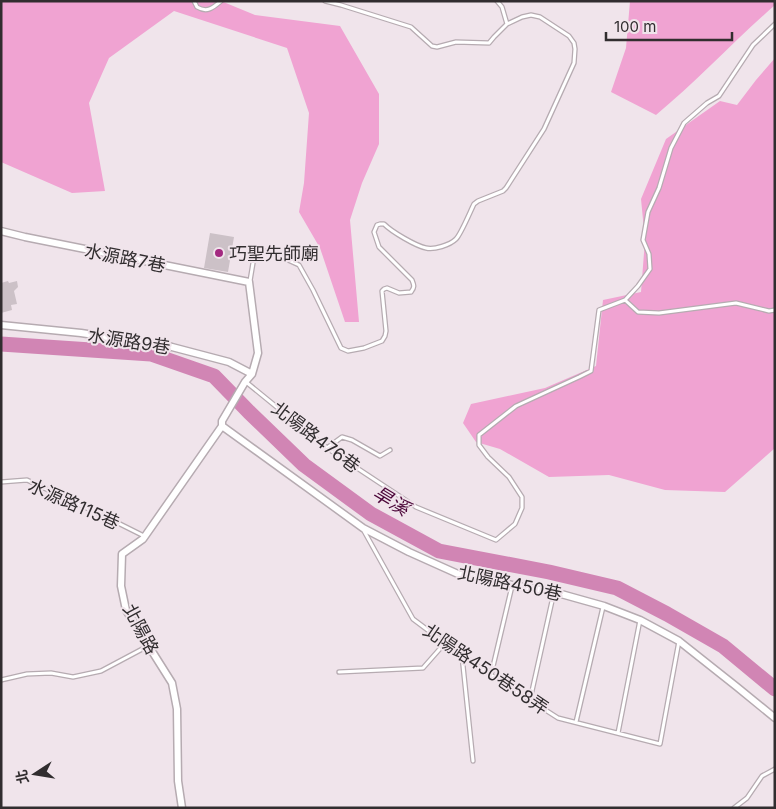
<svg xmlns="http://www.w3.org/2000/svg" width="776" height="809" font-family="Inter,'Noto Sans TC',sans-serif">
<rect width="100%" height="100%" fill="#f0e4eb"/>
<path fill="#f0a3d2" d="M1,1H221L255,15L340,26L379,94V144L362,183L350,220L359,322H345L320,248L299,212L304,183L309,113L287,48L174,11L109,58L89,103L105,191L72,193L1,162Z
M630,1H775V5C734,41 697,81 656,115L611,92L626,48Z
M775,58V448L725,492L665,490L609,475L549,477L500,449L476,442L463,423L471,404L545,388L596,366L603,300L641,292L645,240L641,199L666,139L720,101L737,105L756,80Z"/>
<g fill="none" stroke-linecap="round" stroke-linejoin="round">
<path stroke="#d185b4" stroke-width="15" d="M1,344L151,354L214,376L249,412L304,465L371,514L439,551L549,572L617,588L667,614L723,646L775,689"/>
</g>
<path fill="#ccc1c7" d="M210,233L234,237L228,272L204,268Z
M8,281L9,283L17,281L18,287L14,291L17,304L11,305L12,310L1,313V283Z"/>
<g fill="none" stroke-linecap="round" stroke-linejoin="round">
<g stroke="#b6abb1" stroke-width="5.5">
<path id="lane" d="M194,1L197,7C207,13 213,8 221,1
M497,1L502,7L507,24
M250,281L255,251H264L277,255L299,265L313,290L341,348L348,351L364,348L382,341L385,336L386,331L382,291L384,289L387,288L399,293L411,292C415,287 414,285 412,280L379,247L374,232L377,225L380,224H384C392,232 416,246 426,248C434,250 450,245 456,239C461,234 470,212 474,204L478,201L503,191L506,188L544,129L574,63L575,49L574,43L569,36L540,17L531,15L522,17L507,24L494,37L489,43L456,42L437,47L432,46L411,27L341,5L325,1
M625,300L638,286L650,269L649,254L643,240L648,212L659,188L671,148L684,123L707,103L719,96L753,45L775,24
M246,382L327,448L354,466L416,507L496,540L515,524L522,508V497L509,477L488,457L479,445V435L516,406L579,377L591,371L599,310L625,300L638,312L659,313L736,303L769,311L775,310
M327,448L342,437L352,440L380,456L390,450
M1,482L27,480L110,519L144,536
M364,531L413,619L445,643L491,675L558,718L660,744L679,641
M462,656L473,761
M339,672L423,668L445,643
M491,675L512,586
M1,680L27,674L51,673L73,677L101,671L148,646
M530,700L554,592
M576,722L603,607
M618,733L640,620
M734,808L747,798L762,776L775,769"/>
</g>
<g stroke="#b6abb1" stroke-width="9">
<path id="street" d="M1,231L25,237L249,282L258,353L252,374L245,382L222,421V426L143,539L122,554L121,586L126,610L172,683L177,709L178,781L182,808
M1,325L81,333L172,347L229,362L252,374
M222,426L363,528L409,552L458,574L512,585L554,592L604,606L640,620L679,641L737,687L775,718"/>
</g>
<use href="#lane" stroke="#fff" stroke-width="3"/>
<use href="#street" stroke="#fff" stroke-width="6"/>
</g>
<circle fill="#a32980" stroke="#f0e4eb" stroke-width="2" cx="219" cy="253" r="5"/>
<g text-anchor="middle" dominant-baseline="central" stroke-width="4" stroke-linejoin="round" paint-order="stroke">
<g font-size="18" fill="#312d2f" stroke="#f0e4eb" text-anchor="start">
<text x="229" y="253">巧聖先師廟</text>
</g>
<g font-size="18" fill="#312d2f" stroke="#f0e4eb">
<text transform="translate(125 258) rotate(11)">水源路7巷</text>
<text transform="translate(129 341) rotate(9)">水源路9巷</text>
<text transform="translate(316 437) rotate(37)">北陽路476巷</text>
<text transform="translate(74 504) rotate(24)">水源路115巷</text>
<text transform="translate(510 583) rotate(12)">北陽路450巷</text>
<text transform="translate(141 629) rotate(62)">北陽路</text>
<text transform="translate(486 669) rotate(34)">北陽路450巷58弄</text>
</g>
<g font-size="19" font-style="italic" fill="#4b0538" stroke="#f0e4eb">
<text transform="translate(391 501) rotate(31)">旱溪</text>
</g>
</g>
<rect width="776" height="809" fill="none" stroke="#312d2f" stroke-width="5"/>
<g transform="translate(35 774) rotate(258)" stroke="#f0e4eb" stroke-width="4" paint-order="stroke">
<path d="M0-4L9 19L0 12L-9 19Z" fill="#312d2f"/>
<text y="-8" font-size="14" font-weight="bold" text-anchor="middle" fill="#312d2f">北</text>
</g>
<path d="M606 32v8h126v-8" fill="none" stroke="#312d2f" stroke-width="2.5"/>
<text x="614" y="32" font-size="15" fill="#312d2f" stroke="#f0e4eb" stroke-width="4" paint-order="stroke">100 m</text>
</svg>
